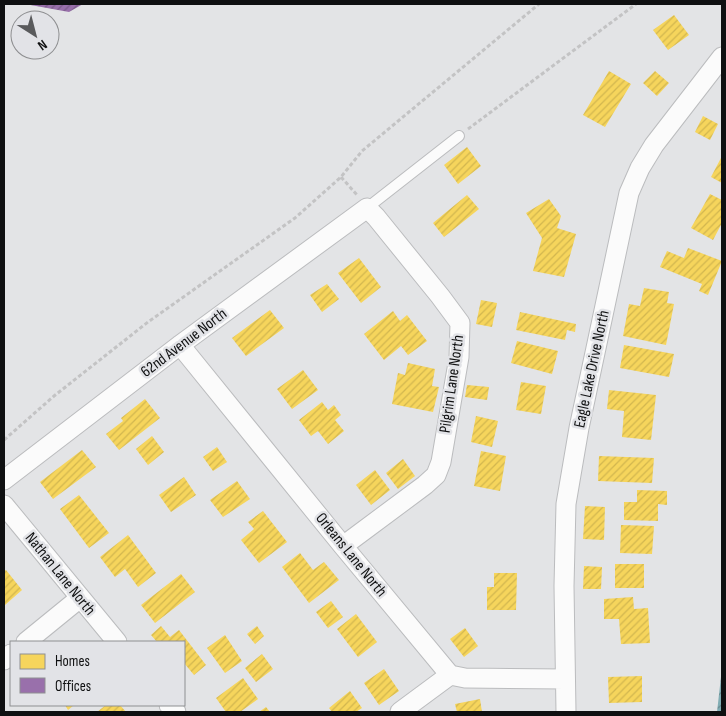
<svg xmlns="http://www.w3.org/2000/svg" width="726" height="716" font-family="'Sofia Sans Condensed',sans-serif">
<defs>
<pattern id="water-waves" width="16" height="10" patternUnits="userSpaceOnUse" patternTransform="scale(1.25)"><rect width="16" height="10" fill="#81adb4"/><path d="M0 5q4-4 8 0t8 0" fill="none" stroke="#688b91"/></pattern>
<pattern id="homes-hatch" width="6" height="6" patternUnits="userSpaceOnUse" patternTransform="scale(1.25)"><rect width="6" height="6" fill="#f6d55c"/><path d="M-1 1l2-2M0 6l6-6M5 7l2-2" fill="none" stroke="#d2b64f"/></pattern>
<pattern id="offices-hatch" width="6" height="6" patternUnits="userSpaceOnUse" patternTransform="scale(1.25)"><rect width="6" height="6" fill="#9970ab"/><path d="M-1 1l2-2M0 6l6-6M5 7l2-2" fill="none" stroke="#7b5b8a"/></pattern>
</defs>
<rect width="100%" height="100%" fill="#e3e4e6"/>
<path fill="url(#water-waves)" d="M722,664V712H717L722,668Z"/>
<path fill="url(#homes-hatch)" d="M674,15L689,35L668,50L653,30Z
M609,71L631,84L605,127L583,115Z
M655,71L669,83L657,96L643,83Z
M703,116L718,124L710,140L695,132Z
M467,147L481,166L458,184L444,165Z
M722,156V183L711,177Z
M710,194L722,200V223L713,240L691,228Z
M467,195L479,209L444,237L433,223Z
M549,199L561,216L557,228L576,234L564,277L533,271L542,238L526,213Z
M688,248L722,261L708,295L699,291L702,284L660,267L667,251L684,258Z
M359,258L381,287L361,303L338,273Z
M327,284L339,299L322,312L310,295Z
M644,288L669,292L667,303L674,304L666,345L623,336L629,304L640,306Z
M481,300L497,303L492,327L476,324Z
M270,310L284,328L246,356L232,338Z
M393,311L400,321L407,315L427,341L408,355L401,346L384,360L364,334Z
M520,312L576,324L575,332L567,330L565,340L516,330Z
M517,341L558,351L552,374L511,363Z
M624,345L674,354L669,377L620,368Z
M408,363L435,369L432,386L439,387L433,412L392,404L398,373L405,375Z
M303,370L318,390L292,409L277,389Z
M521,382L546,386L541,414L516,410Z
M467,385L489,387L487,400L465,397Z
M609,390L656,395L651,440L622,437L624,411L607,409Z
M145,399L160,418L119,450L106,434L123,421L121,418Z
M322,402L328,410L334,405L341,415L335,420L344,431L328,444L318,431L311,436L299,420Z
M476,416L498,421L492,447L471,442Z
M152,436L164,452L148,465L136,449Z
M217,447L227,462L213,471L203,457Z
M82,450L96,467L53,499L40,482Z
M481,451L506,456L500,491L474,486Z
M599,456L654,458L652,483L598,481Z
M403,459L415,476L398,489L386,473Z
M375,470L390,490L371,505L356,485Z
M184,477L196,495L171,512L159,495Z
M237,481L250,499L223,517L210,500Z
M637,490L667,491V505L658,504V521L624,520V502H637Z
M79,495L109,533L89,548L60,509Z
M585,506L605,507L604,540L583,539Z
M263,511L287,542L259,563L241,540L254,529L248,522Z
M621,525L654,526L652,554L620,553Z
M128,535L156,573L138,587L125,569L115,577L100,557Z
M300,553L313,570L324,562L339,580L309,603L282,567Z
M615,564H644V588H615Z
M584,566L602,567L601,589H583Z
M6,570L22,590L5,605L4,571Z
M494,573H517L516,610H487V587H494Z
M181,574L195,592L155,623L141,605Z
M633,597L634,609L648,608L650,643L621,644L619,619H604V599Z
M331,601L343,617L328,628L316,612Z
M356,614L377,642L358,657L337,629Z
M161,626L170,637L179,630L206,665L194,675L184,663V642H157L151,635Z
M257,626L264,636L255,644L247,634Z
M465,628L478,646L464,657L450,639Z
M225,635L242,661L225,673L207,648Z
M262,654L273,669L256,682L245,668Z
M384,669L399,691L379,705L364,683Z
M642,676V702L609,703L608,677Z
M243,678L258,699L240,712H226L216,698Z
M350,691L362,708L356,712H332L329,708Z
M480,699L482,712H457L455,704Z
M65,705H74L68,710Z
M106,705H120L126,712H97Z
M266,707L270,712H259Z"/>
<path fill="url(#offices-hatch)" d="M25,4H83L69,12Z"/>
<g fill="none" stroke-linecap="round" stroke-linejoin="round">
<g stroke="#bbbcbe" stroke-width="12">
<path id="lane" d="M367,208L459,136"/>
</g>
<g stroke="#bbbcbe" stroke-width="21">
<path id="street" d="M180,345L343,546L450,675L465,678L565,679
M4,480L180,345L367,208L376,217L440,296L460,323L459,357L441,462L436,475L425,485L343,546
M4,505L117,642
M26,642L80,598
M4,660L11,654
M169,705L176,712
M400,712L450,675
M566,712L564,586L566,504L579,428L629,193L640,168L654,145L722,57"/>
</g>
<path stroke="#c3c3c4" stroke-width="3" stroke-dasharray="4 2.5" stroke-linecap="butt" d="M468,129L636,4
M341,177L357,195
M4,440L54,396L148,322L295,218L341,177L362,151L539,4"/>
<use href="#lane" stroke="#fbfbfb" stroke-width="10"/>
<use href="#street" stroke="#fbfbfb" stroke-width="19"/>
</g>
<g text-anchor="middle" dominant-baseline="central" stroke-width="5" stroke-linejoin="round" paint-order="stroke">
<g font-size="16" fill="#0f1011" stroke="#e2e3e7">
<text transform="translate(184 343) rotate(-37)">62nd Avenue North</text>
<text transform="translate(592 369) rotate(-78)">Eagle Lake Drive North</text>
<text transform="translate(452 384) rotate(-82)">Pilgrim Lane North</text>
<text transform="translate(351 555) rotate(51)">Orleans Lane North</text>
<text transform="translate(60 574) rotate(51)">Nathan Lane North</text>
</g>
</g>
<rect width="726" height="716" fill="none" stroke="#0f1011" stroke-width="10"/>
<rect x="10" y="641" width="175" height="65" fill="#e2e3e7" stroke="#8e8f91"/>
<rect x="20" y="654" width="25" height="15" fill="#f6d55c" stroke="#8e8f91"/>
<text x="55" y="666" font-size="15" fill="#0f1011">Homes</text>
<rect x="20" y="678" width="25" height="15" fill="#9970ab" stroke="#8e8f91"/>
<text x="55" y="691" font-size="15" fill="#0f1011">Offices</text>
<g transform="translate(35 35) rotate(144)"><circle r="24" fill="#e2e3e7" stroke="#8e8f91"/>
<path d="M0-4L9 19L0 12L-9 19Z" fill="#595a5c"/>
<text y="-8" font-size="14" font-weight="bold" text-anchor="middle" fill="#0f1011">N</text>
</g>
</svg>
